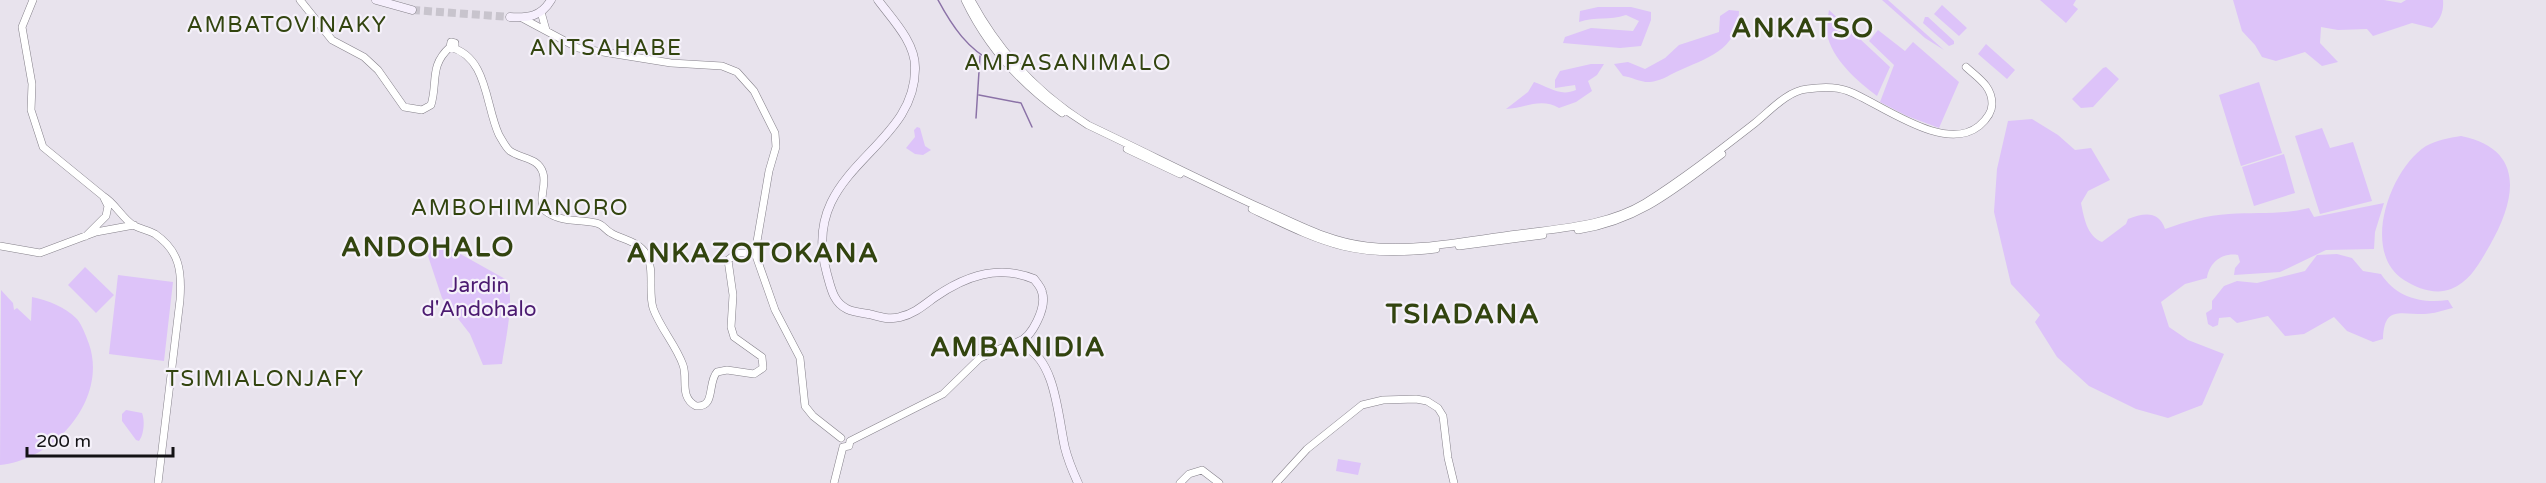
<svg xmlns="http://www.w3.org/2000/svg" width="2546" height="483" font-family="'Varela Round',sans-serif">
<rect width="100%" height="100%" fill="#e8e3ed"/>
<path fill="#ddc3f9" d="M1882,0H1888L1944,50L1925,38Z
M2040,0H2076L2073,5L2078,9L2066,23Z
M2233,0H2384L2401,3L2406,0H2443C2444,12 2440,20 2432,28L2412,23L2373,36L2367,29L2338,30L2321,27L2320,43L2338,62L2322,66L2305,52L2276,61L2262,57L2255,45L2242,31Z
M1942,5L1967,28L1959,36L1934,14Z
M1598,7H1631L1651,12V20L1641,46L1620,48L1563,43L1565,37L1591,28L1633,31L1639,21L1626,15C1609,21 1596,16 1579,22L1580,11Z
M1729,10L1739,11C1738,51 1706,58 1676,72C1668,76 1660,81 1650,82C1643,83 1631,77 1623,76L1614,64L1628,62L1645,69L1665,58L1679,45L1719,32L1720,16Z
M1829,10L1890,67L1877,96C1857,81 1832,59 1827,34C1826,26 1828,17 1829,10Z
M1925,17H1928L1954,41V44L1949,46L1923,23Z
M1878,30L1905,51L1913,42L1959,82L1939,128L1907,116L1880,102L1894,65L1869,41Z
M1986,44L2015,70L2007,79L1978,54Z
M1591,64H1604L1597,75L1588,81L1592,91L1576,102L1559,108C1541,97 1525,108 1506,109L1528,92L1534,82C1549,87 1560,97 1576,90L1575,85L1555,88V80L1560,71Z
M2106,67L2119,79L2093,107L2081,108L2072,99L2103,68Z
M2259,82L2282,153L2241,166L2219,95Z
M2032,119L2058,135L2075,150L2091,148L2110,180L2088,191L2081,203C2084,218 2087,236 2102,242L2126,224L2128,219C2143,213 2159,210 2165,229C2185,222 2207,215 2229,214C2257,212 2282,215 2309,208L2314,217L2384,203L2375,232L2374,249L2326,250L2280,272L2234,275L2235,268L2240,262L2238,255C2222,252 2209,263 2207,278L2185,284L2161,302L2169,327L2188,340L2224,354L2202,405L2168,418L2136,409L2089,386L2057,357L2035,322L2040,315L2011,284L1994,212L1997,169L2008,121Z
M917,127L920,128L925,146L931,150L923,155L915,154L906,148L915,137L914,130Z
M2322,128L2330,148L2353,142L2372,201L2320,214L2295,136Z
M2461,136C2526,149 2516,200 2490,245C2480,262 2471,281 2451,289C2436,295 2418,289 2404,280C2360,252 2390,169 2426,146C2437,140 2449,138 2461,136Z
M2284,154L2295,193L2254,206L2242,167Z
M439,242L507,280C515,300 505,342 502,364L483,365L470,334L442,298L428,256L434,244Z
M2337,254L2352,258L2363,271L2381,274C2396,297 2421,304 2448,300L2453,308C2444,310 2433,314 2424,314C2399,314 2384,306 2383,339L2373,342L2347,331L2334,317L2304,334L2285,336L2268,316L2237,323L2230,317L2219,318L2218,325L2213,327L2208,324L2206,313L2212,309V301L2224,286L2237,281L2257,283L2305,271L2317,255Z
M85,267L114,295L96,313L68,285Z
M118,275L173,282L164,361L109,354Z
M1,290L13,303L14,310L17,308L31,321L32,297C49,301 64,306 77,319C82,325 86,336 89,344C108,399 55,460 0,465Z
M126,410L142,413C145,420 144,435 139,441L136,440L122,421V414Z
M1338,459L1361,463L1358,475L1336,471Z"/>
<g fill="none" stroke-linecap="round" stroke-linejoin="round">
<path stroke="#8b72a7" stroke-width="1.5" d="M938,0C952,26 968,50 995,63
M979,95L1021,103L1032,127
M976,118L980,56"/>
<path stroke="#c8c4cd" stroke-width="8" stroke-dasharray="8 4" stroke-linecap="butt" d="M412,10L510,17"/>
<g stroke="#85818a" stroke-width="8">
<path id="tertiary" d="M33,0L22,27L32,84L31,110L43,147L103,196L108,206L106,216L86,236
M300,0L332,40L364,57L378,70L404,107L422,110L431,105C438,82 429,66 450,47
M965,0C987,46 1021,84 1062,113
M971,0C999,52 1038,94 1088,125C1147,153 1204,182 1263,209C1297,224 1329,242 1367,246C1416,252 1469,240 1518,234C1560,228 1607,226 1645,203C1683,179 1719,151 1755,123C1770,111 1787,91 1807,89C1820,87 1835,86 1848,91C1880,103 1944,154 1979,126C1986,120 1992,113 1992,104C1992,86 1978,78 1966,67
M541,12L546,30
M522,18L578,48L671,63L722,66L737,72L754,91L775,133L776,147L769,171L755,253L775,310L800,358L805,406L813,416L841,438
M455,47V43L451,42L450,47C488,57 485,105 499,135C502,140 506,148 510,151C521,159 538,157 543,173C547,186 538,198 544,210C560,223 578,219 596,223C603,224 605,230 611,233C623,240 638,241 646,254C655,269 648,291 653,308C660,328 676,345 683,365C688,379 679,397 696,406C716,408 707,383 717,372L727,370L754,374L763,368L762,357L734,337L731,327L733,295L728,260L737,253H755
M1127,149L1180,174
M103,196C115,203 122,218 133,225C140,229 148,230 155,234C180,251 182,272 180,300L158,483
M1252,209C1324,243 1354,259 1436,249
M1578,230C1638,221 1675,189 1722,154
M0,246L40,253L96,232L134,225
M1459,246L1543,235
M843,447L849,446L850,441L943,394L980,358L1002,348L1017,345
M834,483L843,447
M1180,483L1189,474L1202,470L1219,483
M1276,483L1307,449L1362,405L1383,400L1416,399L1427,401L1438,408L1443,416L1448,458L1454,483"/>
</g>
<g stroke="#85818a" stroke-width="9">
<path id="secondary" d="M376,0L412,10
M878,0C892,19 915,42 915,67C917,151 797,168 827,274C831,288 833,302 847,309C853,312 862,313 869,314C880,317 889,320 900,317C914,314 924,305 935,297C965,276 998,264 1034,279C1037,283 1041,287 1042,292C1047,307 1032,338 1018,342L1017,347L1020,349L1025,347C1056,361 1058,418 1065,448C1068,460 1073,472 1078,483
M510,17C528,18 541,17 551,0"/>
</g>
<use href="#tertiary" stroke="#fff" stroke-width="7"/>
<use href="#secondary" stroke="#f6effd" stroke-width="8"/>
</g>
<g text-anchor="middle" dominant-baseline="central" stroke-width="4.5" stroke-linejoin="round" paint-order="stroke">
<g font-size="21" fill="#4b1a70" stroke="#f5f1fa">
<text x="479" y="285">Jardin<tspan x="479" dy="24">d'Andohalo</tspan></text>
</g>
<g font-size="22" letter-spacing="1.5" fill="#32440f" stroke="#f5f1fa">
<text x="287" y="25">AMBATOVINAKY</text>
<text x="606" y="48">ANTSAHABE</text>
<text x="1068" y="63">AMPASANIMALO</text>
<text x="520" y="208">AMBOHIMANORO</text>
<text x="265" y="379">TSIMIALONJAFY</text>
</g>
<g font-size="27" font-weight="bold" letter-spacing="1.5" fill="#32440f" stroke="#f5f1fa">
<text x="1803" y="28">ANKATSO</text>
<text x="428" y="247">ANDOHALO</text>
<text x="753" y="253">ANKAZOTOKANA</text>
<text x="1463" y="314">TSIADANA</text>
<text x="1018" y="347">AMBANIDIA</text>
</g>
</g>
<path d="M27 447v9h146v-9" fill="none" stroke="#131215" stroke-width="3"/>
<text x="36" y="447" font-size="18" fill="#131215" stroke="#f5f1fa" stroke-width="4.5" paint-order="stroke">200 m</text>
</svg>
